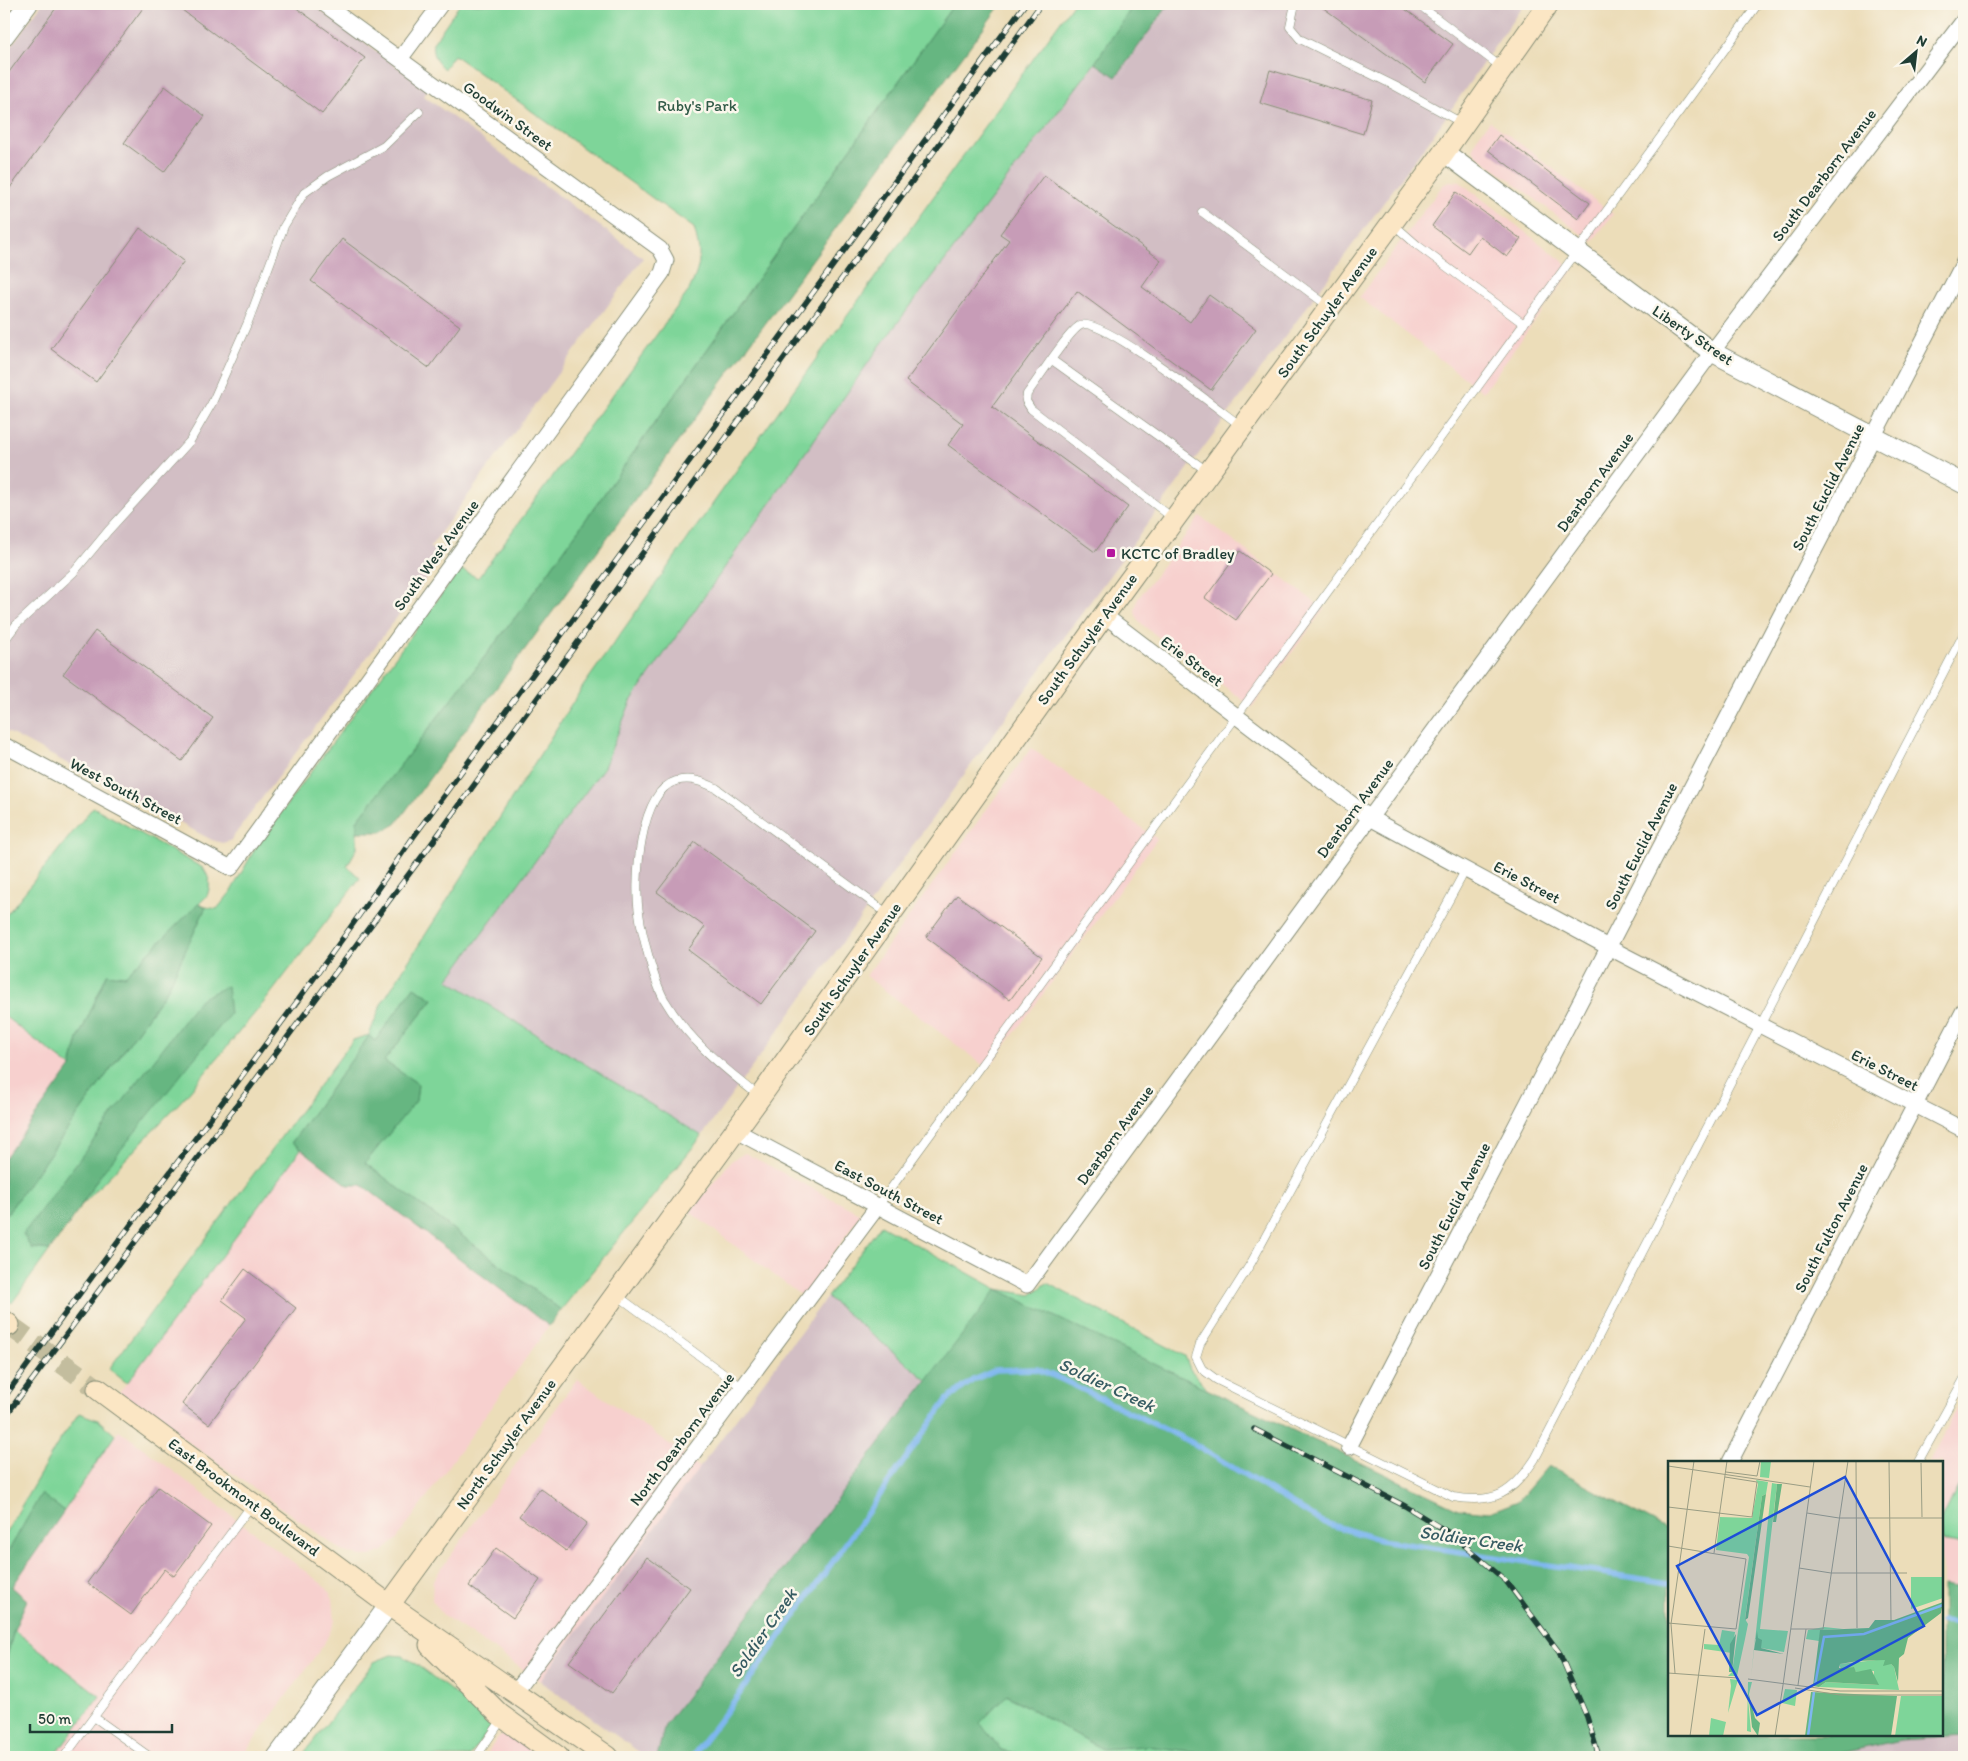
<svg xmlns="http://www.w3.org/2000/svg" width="1968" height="1761" font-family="Itim,sans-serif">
<rect width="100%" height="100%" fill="#fbf7ec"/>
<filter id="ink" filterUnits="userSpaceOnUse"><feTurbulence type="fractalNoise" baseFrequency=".02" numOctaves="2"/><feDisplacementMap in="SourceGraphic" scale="10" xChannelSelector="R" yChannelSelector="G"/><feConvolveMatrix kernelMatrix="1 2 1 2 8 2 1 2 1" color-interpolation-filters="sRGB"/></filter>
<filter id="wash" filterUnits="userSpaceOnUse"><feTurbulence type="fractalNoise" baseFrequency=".0096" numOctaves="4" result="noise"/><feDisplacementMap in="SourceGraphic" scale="20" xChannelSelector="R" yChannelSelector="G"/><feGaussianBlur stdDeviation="1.12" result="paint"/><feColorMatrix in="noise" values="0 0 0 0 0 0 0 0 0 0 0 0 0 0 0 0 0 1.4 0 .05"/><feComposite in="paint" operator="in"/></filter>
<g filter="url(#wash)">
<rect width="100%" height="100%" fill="#ecddb9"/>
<path fill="#f7d0ce" d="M1490,121L1613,214L1592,242L1478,156L1473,149L1476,139Z
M1450,181L1460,182L1573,269L1483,392L1359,297L1443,185Z
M1200,516L1324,609L1252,707L1145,627L1137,619L1135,611L1137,600Z
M1031,748L1157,839L988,1069L866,976Z
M4,1016L71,1067L4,1159Z
M301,1149L348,1185H362L549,1326L396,1540L383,1551L371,1556H361L344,1552L119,1393Z
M745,1153L861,1214L803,1297L690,1212L731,1161Z
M577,1379L685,1455L700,1468L540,1681L443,1615L432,1600L433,1580Z
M1964,1394V1589L1942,1586V1462H1929Z
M119,1430L326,1587L333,1598L335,1621L324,1644L242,1757H54L100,1696L14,1630L27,1600L12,1587Z
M503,1735L513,1737L538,1757H485L496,1740Z"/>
<path fill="#d2bec4" d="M42,4H312L428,89L424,96L643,258L430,547L442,557L230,841L222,843L212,840L4,730V56Z
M1169,4H1524L1434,134L1035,677L702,1136L448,980L604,767L631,701L880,346L1095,63L1116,77Z
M827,1297L928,1381L665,1725L657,1757H646L540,1681Z
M1964,1736V1757H1823L1900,1740Z"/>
<path fill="#7ed599" stroke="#4e8966" d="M460,4H954L524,606L357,821V848L347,866L360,878L265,1001L184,1098L80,1207L98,1178L31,1248L50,1250L12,1303L4,1297V1218L167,990L206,907L217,909L230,893L256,847L460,569L478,578L688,292C701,266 702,257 694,228L454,55L444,69C436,62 431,54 433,43Z
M1073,4H1134L1095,63L880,346L631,701L604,767L448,980L702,1136L561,1310L365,1163L416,1100L418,1084L384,1061L433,999L414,988L375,1041L369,1036L292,1142L301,1149L127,1383L109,1369L353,1040L369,1035L382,1003L584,685L800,381Z
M93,807L203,868C210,878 211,885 207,896L125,976L107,975L78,1039L71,1067L4,1016V918Z
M881,1225L997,1289L1031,1295L1047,1283L1185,1356L1190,1369L1208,1390L998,1290L928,1381L827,1297Z
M79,1413L98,1420L115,1435L64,1511L41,1495L4,1559V1536L58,1443Z
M1964,1475V1544L1942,1540V1519Z
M14,1630L100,1696L54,1757H4V1667Z
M391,1655L403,1656L413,1662L494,1723L469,1757H301L374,1662Z
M1006,1695L1102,1749L1146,1746L1198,1752L1207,1757H1035L1001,1750L980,1723Z"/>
<path fill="#66b681" stroke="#427a5a" d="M954,4H1001L396,824L381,832H357V821L524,606Z
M1134,4H1169L1116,77L1095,63Z
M198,904L206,907L167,990L4,1218V1159L71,1067L78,1039L107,974L125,976Z
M227,986L230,1014L98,1178L70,1223L50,1250L31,1248L23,1234L200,999Z
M414,987L433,999L384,1061L418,1084L416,1101L365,1163L561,1310L549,1326L362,1185H348L292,1142L369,1036L375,1041Z
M997,1289L1458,1509L1490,1512L1518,1501L1548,1466L1669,1530V1735H1942V1586L1964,1589V1736L1900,1740L1823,1757H1207L1198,1752L1146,1746L1102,1749L1007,1695L980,1723L1001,1750L1035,1757H657L665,1725Z
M41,1494L64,1511L12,1587L27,1600L14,1630L4,1667V1559Z"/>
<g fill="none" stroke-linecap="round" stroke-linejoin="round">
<path stroke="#7fb7ef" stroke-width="5.5" d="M1942,1622L1964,1624
M692,1757L738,1696L947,1400L973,1380L996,1370L1037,1369L1063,1380L1191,1442L1322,1522L1380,1540L1669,1583"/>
</g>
<g id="blocks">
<path fill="#c79cb7" d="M59,4H146L4,196V79Z
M174,4H291L365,58L322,114Z
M1318,4H1398L1453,44L1425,82Z
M1270,70L1372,100L1363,134L1260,103Z
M165,86L205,116L164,172L124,143Z
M1499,135L1590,203L1578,219L1488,150Z
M1044,175L1161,260L1142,287L1190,322L1209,295L1256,329L1211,390L1077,291L992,407L1128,507L1095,552L948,445L963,424L906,381L1009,240L1000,234Z
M1456,192L1521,239L1507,257L1480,236L1468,253L1432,226Z
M140,228L184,261L96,382L51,349Z
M342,239L460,326L429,368L311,281Z
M1240,551L1271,574L1236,620L1205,598Z
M95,631L213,718L182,761L63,674Z
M695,842L815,931L761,1004L688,950L705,927L657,892Z
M957,895L1042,957L1010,1000L926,937Z
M245,1269L296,1308L209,1424L182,1404L246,1318L222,1300Z
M158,1487L211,1526L174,1576L165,1569L131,1615L87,1583Z
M540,1488L587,1523L566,1551L519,1516Z
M496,1548L540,1580L513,1618L469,1586Z
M647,1557L690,1588L612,1693L569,1662Z"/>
</g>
</g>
<g filter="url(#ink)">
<use href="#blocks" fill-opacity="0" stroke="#868d76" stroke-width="1"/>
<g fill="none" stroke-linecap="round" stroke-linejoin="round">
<path stroke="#c3bd9e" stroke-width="21" stroke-dasharray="21 11" stroke-linecap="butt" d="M9,1325L98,1389"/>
<g stroke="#868d76" stroke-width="9">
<path id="service" d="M1295,4L1290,27L1300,39L1395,86L1462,123
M1418,4L1501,67
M1202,212L1328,306
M1393,224L1417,245L1524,324
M1052,360L1207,471
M1174,519L1031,409L1026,401L1027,394C1037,381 1069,330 1081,325C1102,317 1218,409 1241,426
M4,641L16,625L74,572L108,531L190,441L212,403L248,322L284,226L304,193L328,176L384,146L419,112
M1466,869L1251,1263L1200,1344L1196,1357L1202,1369L1217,1380L1453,1497C1495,1504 1512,1494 1535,1459L1964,633
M759,1096C723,1067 688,1040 664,999C654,981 642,935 639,913C634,882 639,792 676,781C691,777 703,782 716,788L888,914
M878,1206L1758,4
M618,1296L743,1388
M1918,1462L1964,1379
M94,1717L150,1757
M64,1757L251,1506
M476,1757L503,1718"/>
</g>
<g stroke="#868d76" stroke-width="17">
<path id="minor" d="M400,59L441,4
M1104,615L1370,818L1608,947L1964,1130
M4,745L231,868L662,273L666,260L660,249L324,4
M736,1131L1027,1285L1712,352L1964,20
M1349,1447L1964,262
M1730,1462L1964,1010
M515,1692L878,1206"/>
</g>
<g stroke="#868d76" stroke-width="21">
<path id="tertiary" d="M4,36L28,4
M1444,152L1712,352L1964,484
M277,1757L389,1605"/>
</g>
<g stroke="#868d76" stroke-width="23">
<path id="secondary" d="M4,1321L9,1325
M98,1389L389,1605L608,1757
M389,1605L760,1097L1104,615L1444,152L1548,4
M430,1645L499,1714L558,1757"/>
</g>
<use href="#service" stroke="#fff" stroke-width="8"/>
<use href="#minor" stroke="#fff" stroke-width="15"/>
<use href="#tertiary" stroke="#fff" stroke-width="19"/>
<use href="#secondary" stroke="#fbe6c4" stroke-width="21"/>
<g stroke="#1f3d34" stroke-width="5.5">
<path id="rail" d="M4,1398C138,1209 284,1028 414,836L1025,4
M4,1418L432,843L1041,4
M1254,1429L1405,1506L1451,1534L1506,1581L1559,1652L1587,1717L1599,1757"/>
</g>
<use href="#rail" stroke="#fbf7ec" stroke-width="4" stroke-dasharray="11" stroke-linecap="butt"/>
</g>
</g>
<rect fill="#b5179e" stroke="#fbf7ec" stroke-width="2" x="1106" y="548" width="10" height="10" rx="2.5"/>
<g text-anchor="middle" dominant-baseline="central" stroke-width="5" stroke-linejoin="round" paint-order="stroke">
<g font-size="16" fill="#325b48" stroke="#fbf7ec">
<text x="697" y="105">Ruby's Park</text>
</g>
<g font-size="16" fill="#1f3d34" stroke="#fbf7ec">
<text transform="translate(508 116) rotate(36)">Goodwin Street</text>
<text transform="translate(1824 175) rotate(-53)">South Dearborn Avenue</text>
<text transform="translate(1327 312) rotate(-54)">South Schuyler Avenue</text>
<text transform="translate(1693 335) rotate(34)">Liberty Street</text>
<text transform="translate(1595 482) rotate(-54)">Dearborn Avenue</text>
<text transform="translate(1828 487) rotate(-63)">South Euclid Avenue</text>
<text transform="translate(436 555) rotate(-54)">South West Avenue</text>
<text transform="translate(1087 639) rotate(-54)">South Schuyler Avenue</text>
<text transform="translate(1192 661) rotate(37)">Erie Street</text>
<text transform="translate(126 791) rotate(28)">West South Street</text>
<text transform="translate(1355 808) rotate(-54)">Dearborn Avenue</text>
<text transform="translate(1641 846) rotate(-63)">South Euclid Avenue</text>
<text transform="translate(1527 882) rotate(28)">Erie Street</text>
<text transform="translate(852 969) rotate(-55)">South Schuyler Avenue</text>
<text transform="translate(1885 1070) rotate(27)">Erie Street</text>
<text transform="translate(1115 1135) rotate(-54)">Dearborn Avenue</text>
<text transform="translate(889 1192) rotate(28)">East South Street</text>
<text transform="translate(1454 1206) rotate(-63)">South Euclid Avenue</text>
<text transform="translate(1831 1228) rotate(-63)">South Fulton Avenue</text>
<text transform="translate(682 1439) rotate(-53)">North Dearborn Avenue</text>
<text transform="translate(506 1444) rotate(-54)">North Schuyler Avenue</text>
<text transform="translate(244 1497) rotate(37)">East Brookmont Boulevard</text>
</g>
<g font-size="16" fill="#1f3d34" stroke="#fbf7ec" text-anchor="start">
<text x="1121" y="553">KCTC of Bradley</text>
</g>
<g font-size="18" font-style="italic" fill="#375c63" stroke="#fbf7ec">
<text transform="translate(1107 1385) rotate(25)">Soldier Creek</text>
<text transform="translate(1471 1539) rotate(8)">Soldier Creek</text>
<text transform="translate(763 1633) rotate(-55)">Soldier Creek</text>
</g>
</g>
<g transform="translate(1668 1461)">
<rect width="275" height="275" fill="#ecddb9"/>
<path d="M93,0H103L101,17L92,16ZM88,19L100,21L98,33L94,35L77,158L80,163L77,178L69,215H60L64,211L81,96L79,93L48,89L52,56L84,57L90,23ZM104,22L109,23L92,168L120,170L116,191L93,187L87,177L83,217ZM243,116H275V137L243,148ZM156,166L175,168L153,169L151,180L138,178L140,169ZM54,169L67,171L64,192L36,188V183L51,184ZM218,198L226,206L231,229L151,226L158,221L210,224L206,218V210L188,211L185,206L173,208L171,203ZM62,218L70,219L60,252L63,225ZM80,221H84L80,237L83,271L79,270ZM117,228L129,229L127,245L114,242ZM233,235H275V275H227ZM43,257L58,261L55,275H41Z" fill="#7ed599"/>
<path d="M109,23H114L108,61H105ZM98,33L80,157L77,159L94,35ZM275,141L273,152L240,177L236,193L231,197L230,221L226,206L223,203L215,205L217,199L190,200L172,203L171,207L186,206L188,211L203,208L211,224L158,221L151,226L145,225L152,169L201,167L207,159H226ZM89,170L90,177L94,179L93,187L116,193L86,189ZM68,173L64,211H61L62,183ZM80,230L87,257L92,262L90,275L84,266ZM143,231L229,235L223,275H137Z" fill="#66b681"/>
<path fill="none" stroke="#7fb7ef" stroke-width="2.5" d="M147,224L156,176L196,173L275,144M140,275L146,231"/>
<path fill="none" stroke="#9a9d84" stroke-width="1" d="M164,0L275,1M188,0L189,167M221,0L223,159M253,2L254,56M0,5L142,26M58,11L89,15L92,0M0,46L84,56L89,21L57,16M139,52L171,57H275M0,85L78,98L68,168L0,162M46,92L59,0M131,107L163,112H239M123,168H155L180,0M0,212L70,217M7,212L3,163L26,0M80,218L172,230H275M115,224L146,0M130,224L138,168M127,227L172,234H275M22,275L37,168M107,275L115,224"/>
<path fill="#1d4ed8" fill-opacity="0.15" stroke="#1d4ed8" stroke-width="2.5" d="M177,16L256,165L89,254L9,105Z"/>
<rect width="275" height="275" fill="none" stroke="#1f3d34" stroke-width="2.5"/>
</g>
<rect width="1968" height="1761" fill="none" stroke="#fbf7ec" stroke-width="20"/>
<g transform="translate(1916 52) rotate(28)" stroke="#fbf7ec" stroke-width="4" paint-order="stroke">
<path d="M0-4L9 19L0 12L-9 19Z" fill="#1f3d34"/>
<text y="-8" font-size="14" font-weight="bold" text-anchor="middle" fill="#1f3d34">N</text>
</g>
<path d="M30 1724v8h142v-8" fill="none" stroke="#1f3d34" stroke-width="2.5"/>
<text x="38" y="1724" font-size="15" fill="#1f3d34" stroke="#fbf7ec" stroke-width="4" paint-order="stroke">50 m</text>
</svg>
